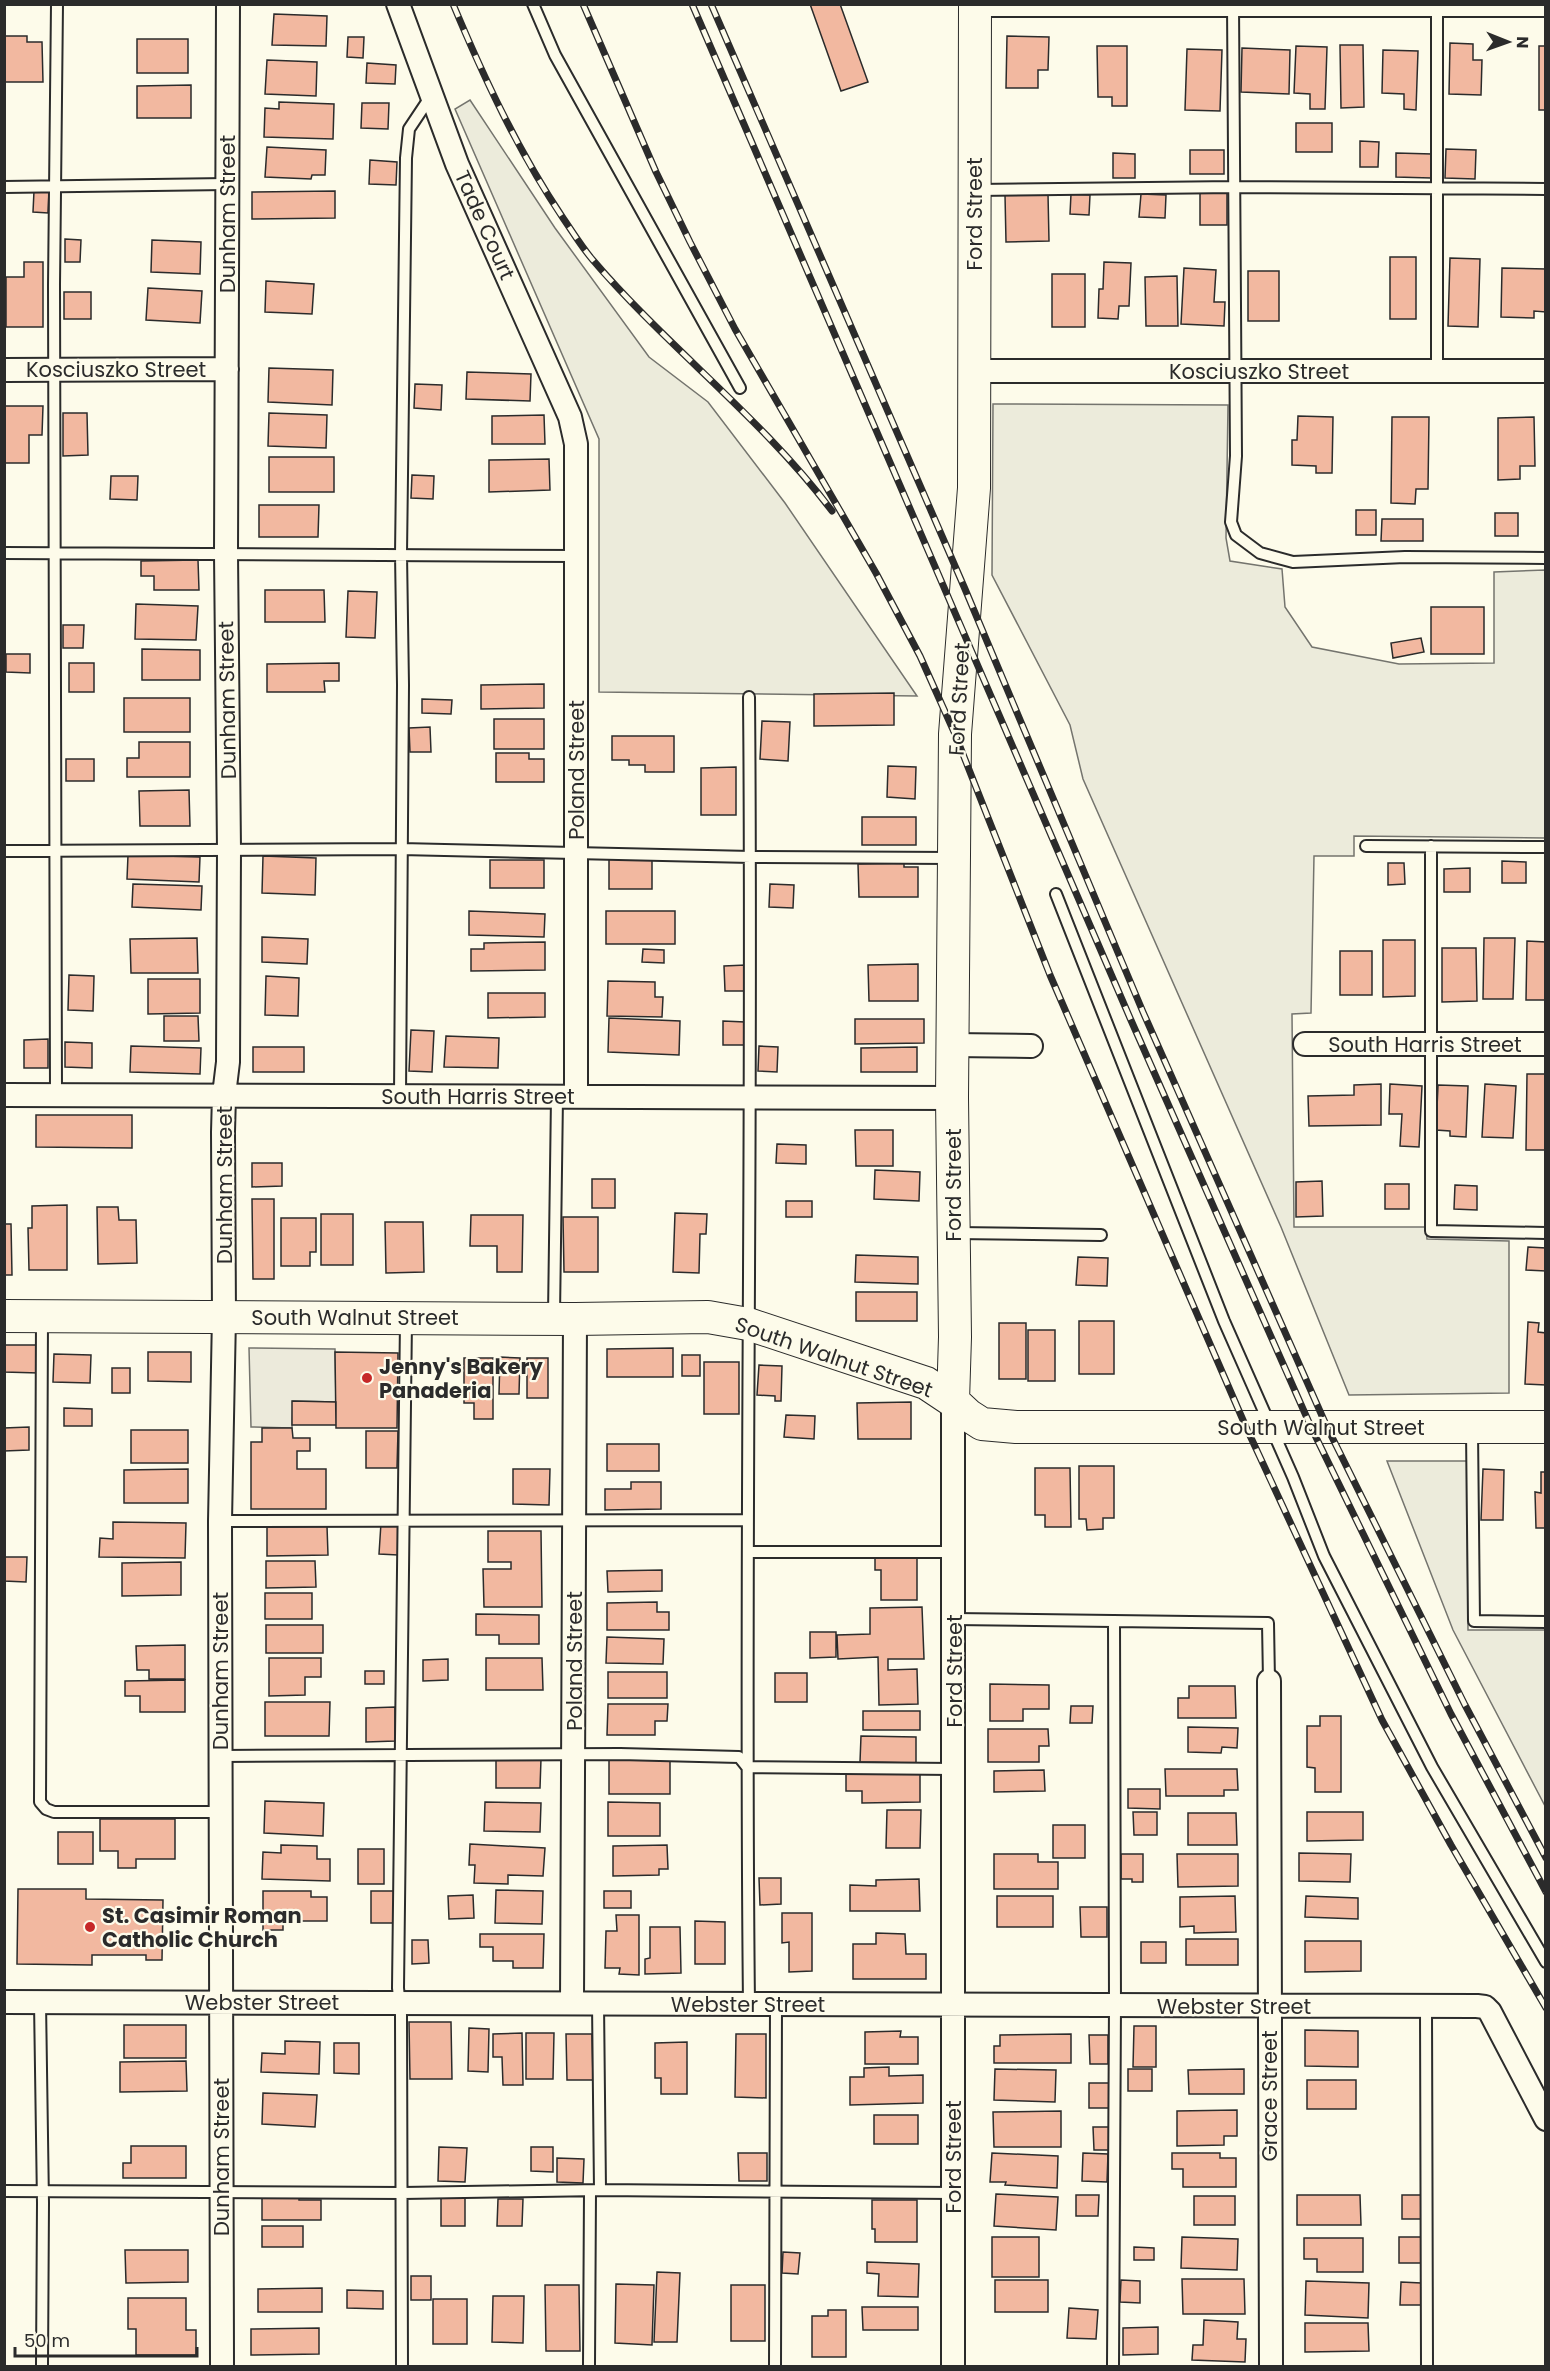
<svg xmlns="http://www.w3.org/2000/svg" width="1550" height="2371" font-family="Poppins,sans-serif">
<rect width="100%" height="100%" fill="#fdfbea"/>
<path fill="#ecebdb" stroke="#74746e" stroke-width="1.5" d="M470,100L555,228L649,357L708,402L785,503L917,696L599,692V439L455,109Z
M993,404L1228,405L1226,538L1230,561L1282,569L1285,607L1312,647L1399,664L1494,663V572L1545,570V838L1354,836V856H1314L1311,1013L1292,1014L1294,1227H1426L1427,1239L1509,1241V1393L1349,1395L1281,1227L1083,779L1070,725L992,575Z
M1387,1461H1467L1468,1630H1545V1806L1453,1630Z"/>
<path fill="#eceadb" stroke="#74746e" stroke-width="1.5" d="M249,1348L335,1349L336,1402L293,1401L292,1428L251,1427Z"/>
<path fill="#f2b8a0" stroke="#2b2b2b" stroke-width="1.5" d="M810,4H840L868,82L841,91Z
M274,14L327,16L326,46L272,45Z
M4,36H27V42H42L43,82H5Z
M1007,36L1049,37L1048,70H1038V88H1006Z
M348,37H364L363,58L347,57Z
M137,39H188V73H137Z
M1450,43L1473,44V60H1482L1481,95L1449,94Z
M1340,45H1363L1364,107L1341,108Z
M1097,46H1127V106H1112V97H1098Z
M1296,46L1327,47L1325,109H1310V94L1294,93Z
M1539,46H1546V110H1539Z
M1242,48L1290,50L1289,94L1241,92Z
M1187,49L1222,50L1220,111L1185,110Z
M1383,50L1418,51L1416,110L1404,109V94L1382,93Z
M267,60L317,62L316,96L265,94Z
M367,63L396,65L395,84L366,83Z
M191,85V118H137V86Z
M279,102L334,104L333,139L264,137L265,108L279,109Z
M362,103H389L388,129L361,128Z
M1296,123H1332V152H1296Z
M1360,141L1379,142L1378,167H1360Z
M267,147L326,150L325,175H312L311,179L265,177Z
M1446,149L1476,150L1475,179L1445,178Z
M1190,150H1224V174H1190Z
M1113,153L1135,154V178H1113Z
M1396,153L1432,154L1431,178L1396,177Z
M370,160L397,162L396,185L369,184Z
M34,191H49L48,213L33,212Z
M335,191V218L252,219V192Z
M1200,192H1227V225H1200Z
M1048,194L1049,241L1006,242L1005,195Z
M1071,194L1090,195L1089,215L1070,214Z
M1141,194L1166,195L1165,218L1139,217Z
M65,239L81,240L80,262H65Z
M152,240L201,242L200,274L151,272Z
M1390,257H1416V319H1390Z
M1450,258L1480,259L1478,327L1448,326Z
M24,262H43V327H6V277H24Z
M1104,262L1131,263L1129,306H1119L1118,319L1098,318L1099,289H1103Z
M1184,268L1216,270L1214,302H1225L1224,326L1181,324Z
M1502,268L1546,269V312L1534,311V318L1501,317Z
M1248,271H1279V321H1248Z
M1052,274H1085V327H1052Z
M1177,276L1178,326H1146L1145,277Z
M266,281L314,284L312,314L265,312Z
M148,288L202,291L200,323L146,320Z
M64,292H91V319H64Z
M269,368L333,370L332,405L268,402Z
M467,372L531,374L530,401L466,399Z
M415,384L442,385L441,410L414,408Z
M4,406H43L42,435H29V463H4Z
M63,413H87L88,455L63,456Z
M269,413L327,415L326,448L268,446Z
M544,415L545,444H492V416Z
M1298,416L1333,417L1332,473H1316V466L1292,465V440H1297Z
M1392,417H1429L1428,489H1416L1415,504L1391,503Z
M1534,417L1535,466H1520V479L1498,480V418Z
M269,457H334V492H269Z
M549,459L550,490L489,492V460Z
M412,475L434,476L433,499L411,498Z
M111,476H138L137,500L110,499Z
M259,505H319L318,537H259Z
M1356,510H1376V535H1356Z
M1495,513H1518V536H1495Z
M1382,519H1423V541H1381Z
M198,560L199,590H154V576H141V561Z
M265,590H324L325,622H265Z
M348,591L377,592L375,638L346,637Z
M136,604L198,606L196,640L135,639Z
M1431,607H1484V654H1431Z
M63,625H84L83,648H63Z
M1421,638L1424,652L1393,658L1391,643Z
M142,649L200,650V680H142Z
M6,654H30V673L6,672Z
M69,663H94V692H69Z
M339,663V681H324L325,692H267V664Z
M544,684V708L481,709V685Z
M894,693V725L814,726V694Z
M124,698H190V732H124Z
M422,699L452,700L451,714L422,713Z
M494,719H544V749H494Z
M762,721L790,722L788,761L760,759Z
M430,727L431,752H410L409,728Z
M612,736H674V772H645V765H629V760H612Z
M139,742H190V777H127V758H139Z
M496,753H529V759H544V782H496Z
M66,759H94V781H66Z
M888,766L916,767L915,799L887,797Z
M736,767V815H701V768Z
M189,790L190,826H140L139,791Z
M862,817H916V845H862Z
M128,855L200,857L199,882L127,879Z
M263,856L316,858L315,895L262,893Z
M609,859H652V889H609Z
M490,860H544V888H490Z
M1502,861L1526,862V883H1502Z
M904,863V867H918V897H859L858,864Z
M1388,863H1404L1405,884L1388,885Z
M1470,868V892H1444V869Z
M133,884L202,886L201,910L132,907Z
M770,884L794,885L793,908L769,907Z
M469,911L545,914L544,937L469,935Z
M606,911H675V944H606Z
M262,937L308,939L307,964L262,962Z
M197,938L198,973H131L130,939Z
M1484,938H1515L1513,999H1483Z
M1383,940H1415V996L1383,997Z
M1527,941L1546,942V1000H1526Z
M545,942V970L471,971V949H484V943Z
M1442,948H1476L1477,1001L1442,1002Z
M643,949L664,950V963L642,962Z
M1340,951H1372V995H1340Z
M918,964V1001H869L868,965Z
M746,965V991H725L724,966Z
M69,975L94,976L93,1011L68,1010Z
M266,976L299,978L298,1016L265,1015Z
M148,979H200V1013L148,1014Z
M608,981L655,982V997H663L662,1017L607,1016Z
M488,993H545V1017L488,1018Z
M164,1016H198L199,1041H164Z
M609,1018L680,1021L679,1055L608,1052Z
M855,1019H924V1043L855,1044Z
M723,1021L745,1022V1045H723Z
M411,1030L434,1031L432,1072L409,1071Z
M446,1036L499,1038L498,1068L444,1067Z
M48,1039V1068H24V1040Z
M65,1042L92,1043V1068L65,1067Z
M131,1046L201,1048L200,1074L130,1072Z
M759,1046L778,1047L777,1072L758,1071Z
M253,1047H304V1072H253Z
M917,1047V1072H861V1048Z
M1527,1074H1546V1150H1526Z
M1381,1084V1125L1309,1126L1308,1096L1354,1095V1085Z
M1390,1084L1422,1086L1419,1147L1400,1146L1402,1114H1389Z
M1485,1084L1516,1086L1513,1138L1482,1137Z
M1438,1085L1468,1086L1466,1137L1450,1136V1131L1436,1130Z
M36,1115H132V1148L36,1147Z
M855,1130H893V1166H856Z
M777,1144L806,1145V1164L776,1163Z
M252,1163H282V1186L252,1187Z
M875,1170L920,1172L919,1201L874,1199Z
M592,1179H615V1208H592Z
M1322,1181L1323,1216L1296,1217V1182Z
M1385,1184H1409V1209H1385Z
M1455,1185L1477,1186V1210L1454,1209Z
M252,1199H274V1279H253Z
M786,1201H812V1217H786Z
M67,1205V1270H29L28,1228H32V1206Z
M97,1207H118L119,1220H136L137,1263L98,1264Z
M675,1213L707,1214L706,1234H700L699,1273L673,1272Z
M321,1214H353V1265H321Z
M471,1215H523L522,1272H497V1246H470Z
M563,1217H598V1272H564Z
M281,1218H316V1252H310V1266H281Z
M385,1222H423L424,1272L386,1273Z
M4,1224H11L12,1275H4Z
M1528,1247L1546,1248V1271L1526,1270Z
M856,1255L918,1257V1284L855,1282Z
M1078,1257L1108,1258L1107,1286L1076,1285Z
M856,1292H917V1321H856Z
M1079,1321H1114V1374H1079Z
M1528,1322L1539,1323L1538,1332L1546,1333V1385L1525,1384Z
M999,1323H1026V1379H999Z
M1028,1330H1055V1381H1028Z
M4,1345H39V1373L4,1372Z
M673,1348V1377H607V1349Z
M148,1352H191V1382L148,1381Z
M335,1352L398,1353L397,1428H336Z
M54,1354L91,1355L90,1383L53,1382Z
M682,1355H700V1376H682Z
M500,1357L520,1358L519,1394H499Z
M464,1358H493V1419H474V1403H464Z
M527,1358H548V1398H527Z
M704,1362H739V1414H704Z
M759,1365L782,1366L781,1401H775V1396L757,1395Z
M112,1368H130V1393H112Z
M292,1401L336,1402V1425H292Z
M911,1402V1439H858L857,1403Z
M64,1408L92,1409V1426H64Z
M786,1415L815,1416L814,1439L784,1437Z
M29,1427V1450L4,1451V1428Z
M262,1428H292L293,1438H310V1451H297V1469H326V1509H251V1442H262Z
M131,1430H188V1463H131Z
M366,1431H398L397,1468H366Z
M607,1444H659V1471H607Z
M1079,1466H1114V1518H1103V1529L1087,1530L1086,1519H1079Z
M1035,1468H1070L1071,1527H1045V1515H1035Z
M188,1469V1503H124V1470Z
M513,1469H550L549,1505L513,1504Z
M1483,1469L1504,1470L1503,1520H1481Z
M1541,1472H1546V1528H1536L1535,1492L1541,1493Z
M631,1482H661V1509L605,1510V1489H631Z
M113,1522L186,1523L185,1558L99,1557L100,1538L113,1539Z
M381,1523L399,1524L398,1555L379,1554Z
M327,1526L328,1555L267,1556V1527Z
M488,1531H541L542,1607H484L483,1569H511V1562H488Z
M4,1557H27L26,1582L4,1581Z
M875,1558H917V1600H881V1570H875Z
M266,1561H315L316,1587L266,1588Z
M181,1562V1595L122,1596V1563Z
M662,1570V1591L608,1592L607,1571Z
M265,1593H312V1619H265Z
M657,1602V1612H669V1630H607V1603Z
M922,1607L924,1659H888V1670L917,1669L918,1704L879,1705L878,1657L838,1659L837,1635L870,1634V1608Z
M476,1614L539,1615V1644H499V1635H476Z
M266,1625H323V1653H266Z
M810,1632H836V1657L810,1658Z
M607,1637L664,1639L663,1664L606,1663Z
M185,1645V1679H149V1670H137L136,1646Z
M269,1658H321V1677H305V1695L269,1696Z
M486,1658H542L543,1690H486Z
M448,1659V1680L423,1681V1660Z
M365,1671H384V1684H365Z
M608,1672H667V1698H608Z
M775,1673H807V1702H775Z
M185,1680V1712H140V1696H125V1681Z
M990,1684L1049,1685V1709H1023V1721H990Z
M1189,1686H1235L1236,1718H1178V1698H1189Z
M265,1702H330L329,1736H265Z
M608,1704H668L667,1721H655V1735H607Z
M1071,1706H1093L1092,1723H1070Z
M395,1707V1741L366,1742V1708Z
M863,1711H920V1730H863Z
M1320,1716H1341V1792H1315V1768L1307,1767V1726H1320Z
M1188,1727L1238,1728L1237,1748L1222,1747L1221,1753L1188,1752Z
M988,1729H1048L1049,1746H1039V1762H988Z
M861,1736L916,1737V1763L860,1762Z
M496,1758L541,1759L540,1788H496Z
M609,1760H670V1794H609Z
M1165,1769H1237L1238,1790H1224V1796H1166Z
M1044,1770L1045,1791L994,1792V1771Z
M846,1774H920V1802L862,1803V1791H846Z
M1128,1789H1160V1809L1128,1808Z
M265,1801L324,1803L323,1836L264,1833Z
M485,1802L541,1803L540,1832L484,1831Z
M608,1802L660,1803V1836H608Z
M887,1810H921L920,1848H886Z
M1133,1812H1157V1835H1134Z
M1307,1812H1363V1840L1307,1841Z
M1188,1813H1236L1237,1845H1188Z
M100,1819H175V1859H136V1868H118V1851H100Z
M1053,1825H1085V1858H1053Z
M58,1832H93V1864H58Z
M470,1844L545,1848L543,1876L508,1875V1884L474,1883L475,1865H469Z
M281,1845L317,1846V1859H330V1881L262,1879L263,1852L281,1853Z
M667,1845L668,1869H659V1875L613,1876V1846Z
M358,1849H384V1884H358Z
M1299,1853L1351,1854L1350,1882L1299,1881Z
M994,1854H1038V1862H1058V1889H994Z
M1121,1854H1143V1882H1132V1879H1121Z
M1177,1854H1238V1886L1178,1887Z
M759,1878H781V1904L760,1905Z
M919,1879L920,1911H850V1885L876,1886V1880Z
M18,1889H86V1899L163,1900L162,1960H146V1955H92V1965L17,1964Z
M496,1890L543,1891L542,1924L495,1923Z
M263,1891H311V1897H327V1921H283V1930H263Z
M371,1891H396V1923H371Z
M604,1891H631V1908H604Z
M473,1895L474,1918L449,1919L448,1896Z
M997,1896H1053V1927H997Z
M1235,1896L1236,1932L1194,1933V1926L1180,1927V1897Z
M1306,1896L1358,1898V1919L1305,1917Z
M1080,1907H1107V1937H1081Z
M782,1913H812V1971L789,1972V1942L782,1943Z
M616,1915H639V1975L619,1974L620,1968H605L606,1931H617Z
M695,1921L725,1922V1964H695Z
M650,1927H680L681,1973L645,1974V1959L650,1958Z
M876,1933L905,1934L906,1954H926V1979H853V1944H876Z
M480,1934H544L543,1968H513V1961H493V1947H480Z
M1186,1939H1238V1965H1186Z
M412,1940H428L429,1963L412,1964Z
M1305,1941H1361V1971L1305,1972Z
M1141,1942H1166V1963H1141Z
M409,2022H451L452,2079H410Z
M124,2025H186V2058H124Z
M1134,2026H1156V2067H1133Z
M469,2028L489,2029L488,2072L468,2071Z
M1305,2030L1358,2031V2067L1305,2066Z
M901,2031L900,2037H918V2064H865V2032Z
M522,2033L523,2085H503L502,2057H493V2034Z
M526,2033H554L553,2079H526Z
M566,2034H592L593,2080H567Z
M736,2034H766V2098L735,2097Z
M1071,2034V2063H994V2046H1000V2035Z
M1089,2035H1108V2064H1090Z
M285,2041L320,2042L319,2074L261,2072L262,2053L285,2054Z
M687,2042V2094H661V2078H655V2043Z
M334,2043H359V2074L334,2073Z
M186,2061L187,2091L120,2092V2062Z
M889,2067V2076L923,2075V2103L850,2105V2077H864V2068Z
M995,2069L1056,2070L1055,2102L994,2100Z
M1128,2069H1152V2091H1128Z
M1244,2069V2094H1189L1188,2070Z
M1307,2080H1356V2109H1307Z
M1089,2083H1110V2108H1089Z
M263,2093L317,2095L315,2127L262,2124Z
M1237,2110V2136H1224V2145L1177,2146V2111Z
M1061,2111V2147H994L993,2112Z
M874,2115H918V2144H874Z
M1093,2127H1110V2150H1094Z
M131,2146H186V2178H123V2163H131Z
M439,2147L467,2148L465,2182L438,2181Z
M531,2147H553V2172L531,2171Z
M738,2153H767V2181H739Z
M992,2153L1058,2156L1057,2188L1005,2185L1006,2182H990Z
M1083,2153L1108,2154L1107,2182L1082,2181Z
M1172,2153H1220V2158H1236V2187H1183V2169H1172Z
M557,2158L584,2159L583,2183L557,2182Z
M262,2194H299V2200H321V2220H262Z
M996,2194L1058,2197L1056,2230L994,2226Z
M1076,2195H1099L1098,2216H1076Z
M1297,2195H1360L1361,2225H1297Z
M1402,2195H1421V2219H1402Z
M1194,2196H1235V2225H1194Z
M441,2197H465V2226H441Z
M498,2199H523L522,2226H497Z
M872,2200H917V2242H875V2229H872Z
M262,2226H303V2247H262Z
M992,2237H1039V2277H992Z
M1182,2237L1238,2239L1237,2270L1181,2268Z
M1399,2237H1421V2263H1399Z
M1304,2238H1363V2272H1317V2259H1304Z
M1134,2247L1154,2248V2260H1134Z
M125,2250H188V2282L126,2283Z
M783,2252L800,2253L798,2274L782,2273Z
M867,2262L919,2264L918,2297L878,2296L879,2274L867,2273Z
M657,2272L680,2273L677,2342H654Z
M411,2276H431V2300H411Z
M1182,2279H1244L1245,2314H1183Z
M995,2280H1048V2312H995Z
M1121,2280L1140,2281V2303L1120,2302Z
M1306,2281L1369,2283L1368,2318L1305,2315Z
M1401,2282L1421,2283V2305H1400Z
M616,2284L654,2285L652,2345L615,2343Z
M545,2285H579L580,2351H546Z
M731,2285H765V2341H731Z
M322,2288V2312H258V2289Z
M347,2290L383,2291V2309L347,2308Z
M493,2296H524L523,2343L492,2342Z
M128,2298H186V2330H196V2355H136V2329H128Z
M433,2299H467V2344H433Z
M862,2307H918V2330H863Z
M1069,2308L1098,2310L1096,2339L1067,2338Z
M828,2310H846V2357H812V2316H828Z
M1204,2320L1238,2322L1237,2339H1246L1245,2362L1192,2360L1193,2345H1203Z
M1305,2323H1368L1369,2351L1305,2352Z
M1158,2327V2354L1123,2355V2328Z
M319,2328V2354L251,2355V2329Z"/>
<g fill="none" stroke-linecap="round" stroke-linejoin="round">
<g stroke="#2b2b2b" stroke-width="14">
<path id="lane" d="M533,4L555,55L740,388
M1233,4L1236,456L1231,522L1236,535L1260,553L1293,562L1405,557L1546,558
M1437,4V371
M4,187L227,184
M977,190L1235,187L1546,189
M4,553L576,556
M749,697C753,1133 744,1568 749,2004
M1366,846L1546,847
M1431,846V1231L1546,1233
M4,851L401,849L751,857L952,858
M1056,894L1224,1321L1293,1477L1324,1556L1432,1767L1546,1962
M56,1095L54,285L57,4
M400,1096L403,685L401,554L406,158L409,129L431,96
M956,1233L1101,1235
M554,1315L557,1097
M42,1319L40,1802L46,1809L54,1812H221
M1472,1431L1474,1621L1546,1622
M220,1521L748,1520
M749,1552H954
M954,1619L1268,1623L1269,1681
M221,1756L620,1754L739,1757L747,1767L953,1769
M40,2002L43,2203L42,2366
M598,2003L600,2190
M1426,2006L1427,2366
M4,2191L403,2193L600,2190L953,2193
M402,2366L401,2015L398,1988L406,1320
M589,2366L590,2192
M775,2366L776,2004
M1113,2366L1115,2005L1114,1621"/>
</g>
<g stroke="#2b2b2b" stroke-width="26">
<path id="street" d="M398,4L457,164L570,417L576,444V1097
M975,5H1546
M4,370L227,369
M973,371H1546
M1305,1044H1546
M952,1045L1031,1046
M4,1095L952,1098
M1269,1681L1271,2366
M4,2002L1477,2006L1485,2007L1490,2012L1546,2119
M572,2003L575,1319
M222,2366L220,1521L224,1316L223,1132L224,1095L228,1062L229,850L226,554L228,4
M953,2366V1401"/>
</g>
<g stroke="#2b2b2b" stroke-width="34">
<path id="secondary" d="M4,1316L575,1319L708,1317L748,1324L926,1383L953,1401L968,1415L982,1424L1016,1427H1546
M953,1401L955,1337L952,1098L955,734L974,488L975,4"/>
</g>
<use href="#lane" stroke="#fdfbea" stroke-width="10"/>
<use href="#street" stroke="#fdfbea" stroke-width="22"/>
<use href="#secondary" stroke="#fdfbea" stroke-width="32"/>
<g stroke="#2b2b2b" stroke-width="7">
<path id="rail" d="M453,4C484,78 518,151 563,218C572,231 581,246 592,259C667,347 762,418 832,511
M583,4L656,172L690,242L735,329L876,573L920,656L955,734L1050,975L1246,1427L1382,1720L1451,1845L1546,2008
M692,4L1130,1018L1311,1427L1451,1714L1546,1892
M711,4L965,589L1143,1012L1327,1427L1465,1705L1546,1858"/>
</g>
<use href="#rail" stroke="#fdfbea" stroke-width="4.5" stroke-dasharray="14" stroke-linecap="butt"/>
</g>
<g fill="#c62828" stroke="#fdfbea" stroke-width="2">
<circle cx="367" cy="1378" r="6"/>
<circle cx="90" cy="1927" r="6"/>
</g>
<g text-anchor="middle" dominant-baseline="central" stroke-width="4.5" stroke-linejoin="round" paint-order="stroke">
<g font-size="21" fill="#2b2b2b" stroke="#fdfbea">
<text transform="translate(227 214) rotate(-90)">Dunham Street</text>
<text transform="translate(974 214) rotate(-90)">Ford Street</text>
<text transform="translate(485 225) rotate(66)">Tade Court</text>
<text x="116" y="369">Kosciuszko Street</text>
<text x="1259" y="371">Kosciuszko Street</text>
<text transform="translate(959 699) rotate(-87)">Ford Street</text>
<text transform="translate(227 700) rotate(-91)">Dunham Street</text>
<text transform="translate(576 770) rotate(-90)">Poland Street</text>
<text x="1425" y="1044">South Harris Street</text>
<text x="478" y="1096">South Harris Street</text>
<text transform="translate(224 1185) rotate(-90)">Dunham Street</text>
<text transform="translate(953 1185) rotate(-90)">Ford Street</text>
<text x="355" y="1317">South Walnut Street</text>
<text transform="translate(834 1357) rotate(19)">South Walnut Street</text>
<text x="1321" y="1427">South Walnut Street</text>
<text transform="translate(574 1661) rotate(-90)">Poland Street</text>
<text transform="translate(220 1671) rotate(-90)">Dunham Street</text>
<text transform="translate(954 1671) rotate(-90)">Ford Street</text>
<text x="262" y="2002">Webster Street</text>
<text x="748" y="2004">Webster Street</text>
<text x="1234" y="2006">Webster Street</text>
<text transform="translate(1269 2096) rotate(-90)">Grace Street</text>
<text transform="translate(221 2157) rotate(-90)">Dunham Street</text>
<text transform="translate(953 2157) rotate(-90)">Ford Street</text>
</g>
<g font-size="21" font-weight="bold" fill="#2b2b2b" stroke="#fdfbea" text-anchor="start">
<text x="379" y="1366">Jenny's Bakery<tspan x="379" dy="24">Panaderia</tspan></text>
<text x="102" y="1915">St. Casimir Roman<tspan x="102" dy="24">Catholic Church</tspan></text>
</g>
</g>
<rect width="1550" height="2371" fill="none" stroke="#2b2b2b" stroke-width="12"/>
<g transform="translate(1508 42) rotate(91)" stroke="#fdfbea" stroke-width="4.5" paint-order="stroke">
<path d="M0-4.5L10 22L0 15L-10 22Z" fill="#2b2b2b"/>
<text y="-9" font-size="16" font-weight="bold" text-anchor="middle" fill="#2b2b2b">N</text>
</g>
<path d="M15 2347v9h182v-9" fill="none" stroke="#2b2b2b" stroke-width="3"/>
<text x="24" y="2347" font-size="18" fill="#2b2b2b" stroke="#fdfbea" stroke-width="4.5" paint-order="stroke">50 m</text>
</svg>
